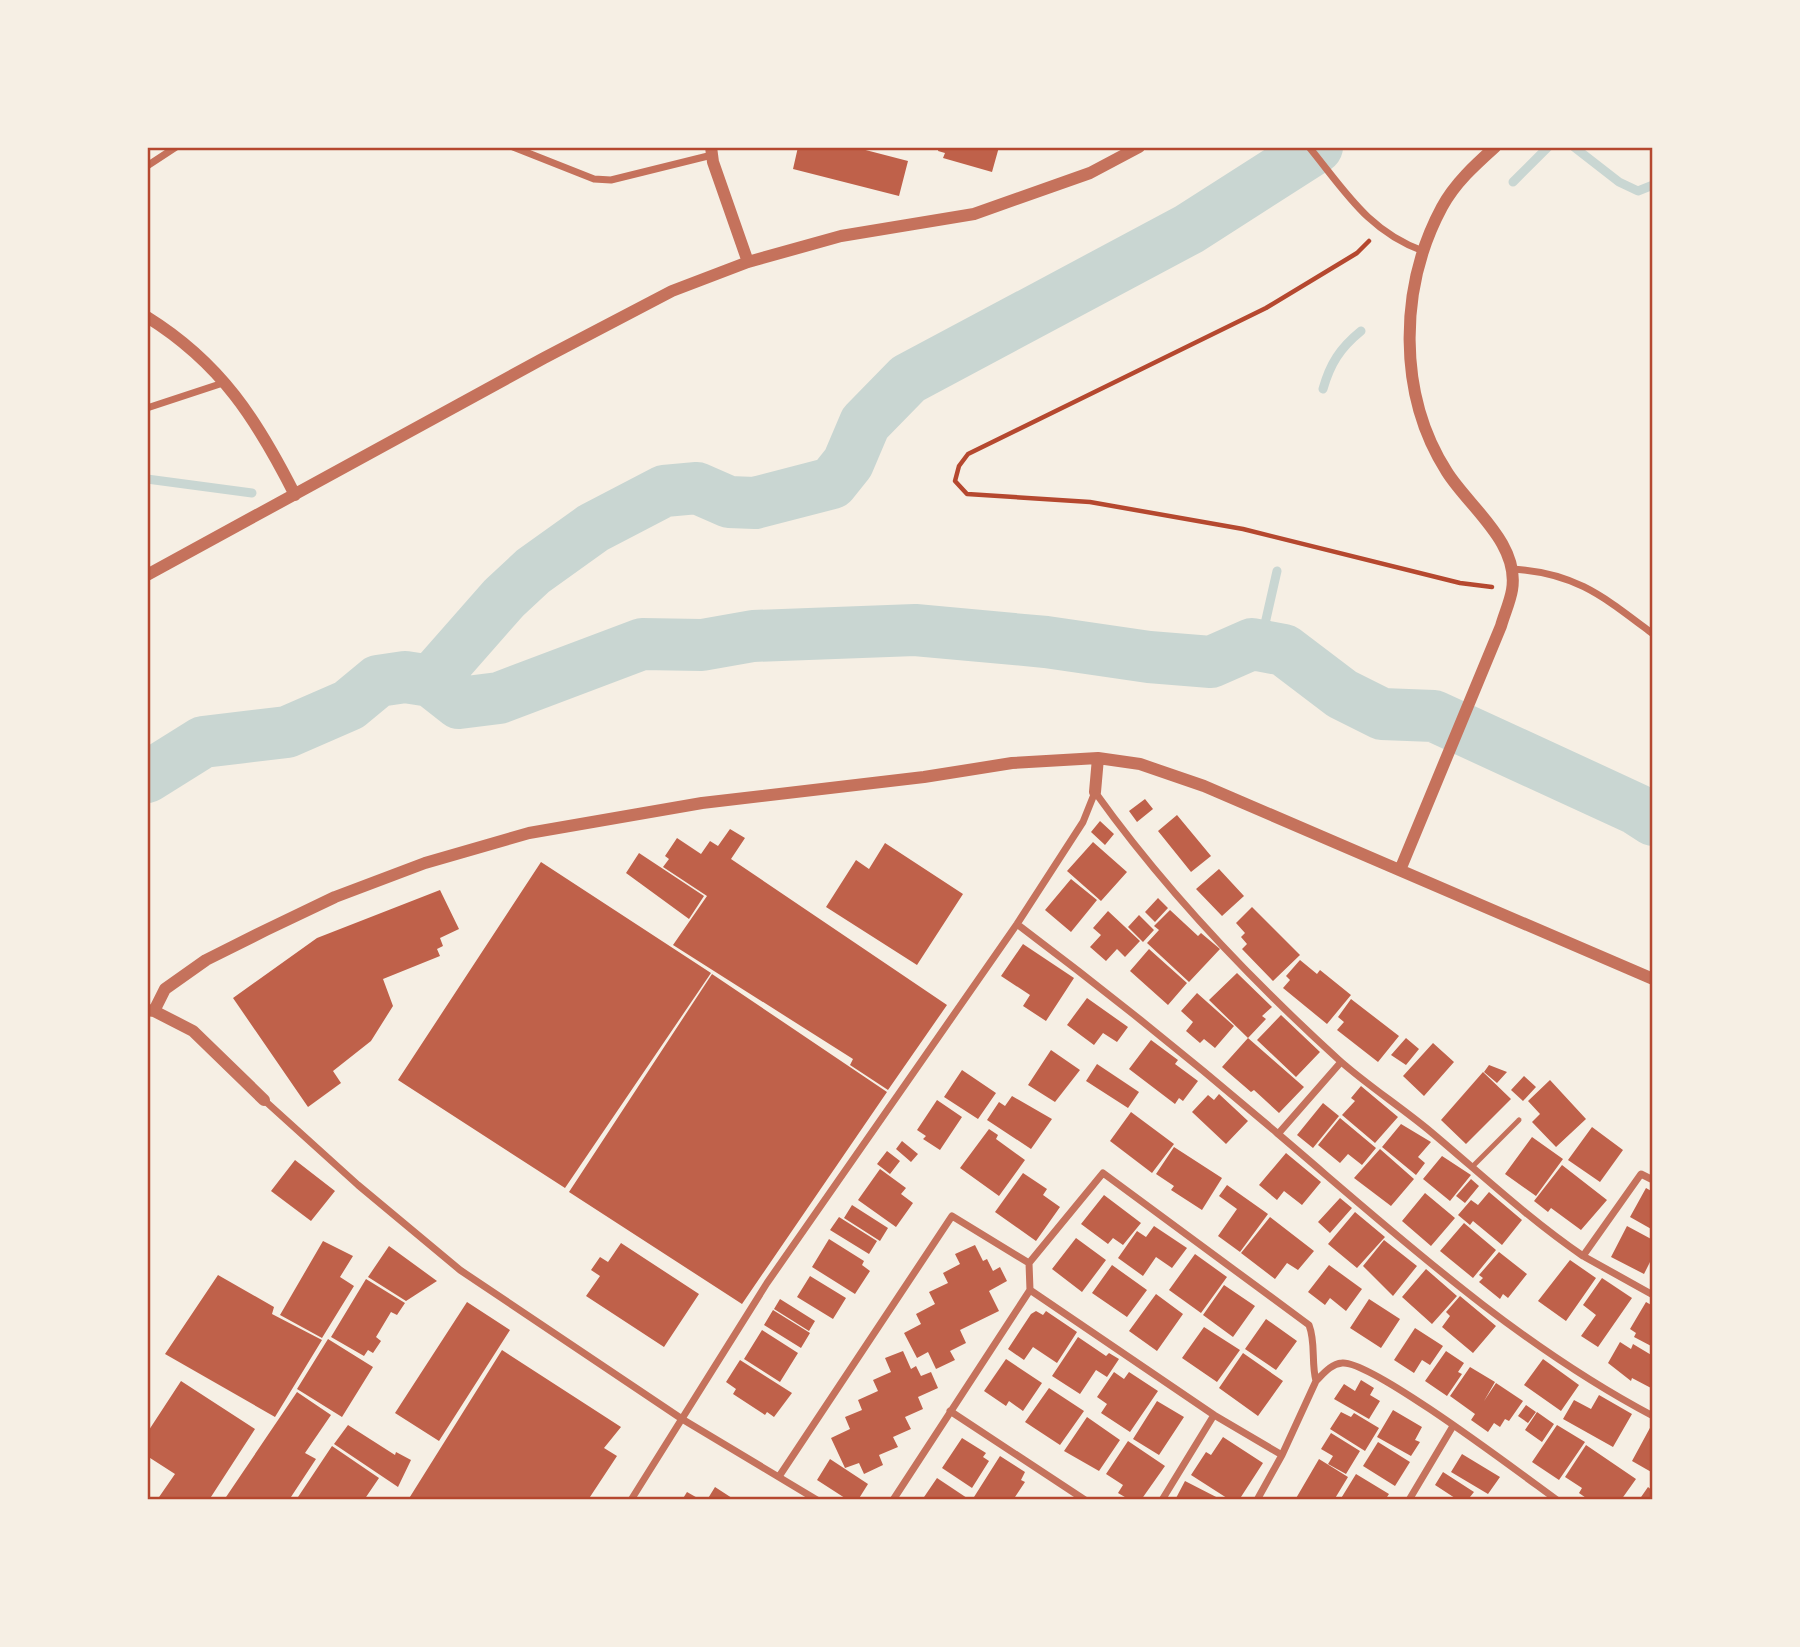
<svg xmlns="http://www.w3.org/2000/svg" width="1800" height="1647" font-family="'Sofia Sans Condensed',sans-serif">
<rect width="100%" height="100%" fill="#f6efe4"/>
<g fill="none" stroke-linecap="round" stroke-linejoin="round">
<path stroke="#c9d6d2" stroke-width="9" d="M1574,147L1619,182L1638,191L1653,185
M1513,182L1548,147
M1323,389C1330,364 1340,348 1361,331
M147,479L252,493
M1252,644L1262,637L1277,571"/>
<path stroke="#c9d6d2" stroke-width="52" d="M431,681L504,598L533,571L593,528L664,491L697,488L729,502L755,503L832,483L848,463L865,423L908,379L1189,229L1317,147
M147,777L203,742L287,732L349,705L378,681L405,677L431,681L459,703L499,698L642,644L702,645L753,636L915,630L1046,642L1149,657L1211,662L1252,644L1284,650L1342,694L1382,714L1434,716L1636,809L1653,820"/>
</g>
<path fill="#bf614a" d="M798,147H854L908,161L899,196L793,169Z
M939,147H999L992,172L943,158L945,153L938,151Z
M1145,799L1153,809L1137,822L1129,811Z
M1177,815L1211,856L1191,872L1158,831Z
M1100,821L1114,834L1105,845L1091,832Z
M730,829L745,838L731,859L947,1005L888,1090L850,1065L853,1059L673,945L707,896L663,867L669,859L665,856L677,838L701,854L710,841L718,846Z
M1093,842L1127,872L1101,901L1067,871Z
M885,843L963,894L917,965L826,907L856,860L869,869Z
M639,853L704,896L689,919L626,873Z
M541,862L711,973L565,1188L398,1080Z
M1219,869L1244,896L1222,916L1196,889Z
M1071,879L1097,900L1071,932L1045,910Z
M440,890L459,929L440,938L443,946L437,949L440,956L383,979L393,1006L371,1041L333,1071L341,1083L308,1107L233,998L317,938Z
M1158,898L1168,908L1155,922L1145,912Z
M1252,907L1300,955L1273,981L1242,949L1247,944L1241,937L1245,933L1236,923Z
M1170,910L1198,936L1201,933L1220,949L1189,982L1147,943L1159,930L1154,926Z
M1108,911L1140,941L1125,957L1117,949L1106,961L1090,947L1101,935L1093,928Z
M1139,915L1154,930L1143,942L1128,927Z
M1023,944L1074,978L1046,1021L1023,1006L1030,995L1001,976Z
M1149,949L1187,983L1168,1005L1130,971Z
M1300,960L1317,974L1320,970L1351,995L1327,1024L1283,988L1290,980L1286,976Z
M1237,973L1272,1007L1262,1016L1266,1019L1248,1038L1209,1000Z
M712,974L887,1092L742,1304L569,1192Z
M1197,993L1234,1026L1215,1048L1204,1039L1200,1043L1186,1031L1193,1022L1181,1011Z
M1087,998L1128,1027L1117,1042L1103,1033L1094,1045L1067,1025Z
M1351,999L1399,1036L1378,1062L1337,1030L1344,1022L1338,1017Z
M1281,1015L1320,1052L1296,1077L1257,1040Z
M1248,1038L1304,1087L1279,1113L1254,1090L1251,1092L1222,1067Z
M1406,1038L1419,1049L1406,1065L1391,1055Z
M1151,1040L1178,1060L1175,1064L1198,1081L1183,1101L1179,1098L1175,1104L1129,1069Z
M1433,1043L1454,1062L1424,1096L1403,1076Z
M1051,1050L1080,1070L1055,1102L1028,1085Z
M1097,1064L1139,1092L1128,1108L1086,1081Z
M1489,1065L1507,1072L1497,1083L1484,1072Z
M962,1070L996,1093L978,1119L944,1097Z
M1483,1072L1511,1099L1466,1144L1441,1120Z
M1524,1076L1536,1087L1523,1101L1511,1090Z
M1550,1080L1586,1119L1556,1147L1532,1122L1540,1114L1528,1101Z
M1361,1086L1398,1117L1375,1143L1342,1115L1355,1101L1351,1098Z
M1219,1094L1248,1121L1226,1144L1192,1112L1208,1095L1214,1100Z
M1012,1096L1052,1119L1031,1149L987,1120L999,1102L1005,1106Z
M937,1100L962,1117L940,1150L923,1139L926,1136L917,1130Z
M1323,1103L1339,1116L1313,1148L1297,1135Z
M1131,1112L1174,1144L1152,1173L1110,1141Z
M1340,1118L1376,1148L1362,1165L1348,1154L1340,1163L1318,1145Z
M1401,1124L1431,1142L1418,1157L1425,1163L1416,1175L1382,1147Z
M1592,1127L1623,1150L1600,1182L1568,1160Z
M989,1129L998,1135L996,1139L1025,1160L999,1196L960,1168Z
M1532,1137L1563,1159L1536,1196L1505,1174Z
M902,1141L918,1154L911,1162L896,1149Z
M1174,1147L1222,1178L1202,1210L1171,1190L1174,1186L1156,1174Z
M1380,1149L1414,1179L1391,1206L1354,1178Z
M887,1151L900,1161L890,1174L877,1164Z
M1286,1153L1321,1182L1302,1205L1284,1191L1277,1200L1259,1185Z
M1442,1156L1471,1175L1450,1201L1423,1179Z
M295,1160L335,1191L311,1221L271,1191Z
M1562,1165L1607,1200L1581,1230L1551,1208L1548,1212L1534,1201Z
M880,1169L906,1188L901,1194L913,1203L896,1227L858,1200Z
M1023,1173L1047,1189L1043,1195L1060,1207L1036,1241L995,1212Z
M1471,1179L1479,1186L1465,1203L1456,1196Z
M1227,1185L1268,1214L1240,1252L1218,1236L1237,1209L1219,1196Z
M1646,1188L1653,1192V1230L1630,1217Z
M1489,1192L1522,1220L1502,1245L1473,1221L1470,1225L1458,1215L1471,1200L1478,1205Z
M1425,1193L1455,1218L1431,1246L1402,1221Z
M1104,1195L1141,1223L1123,1245L1113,1238L1108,1244L1081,1224Z
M1340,1198L1352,1208L1330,1233L1318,1222Z
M852,1205L888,1228L880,1241L844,1218Z
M1355,1212L1385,1237L1357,1268L1328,1244Z
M839,1217L877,1241L869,1254L830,1230Z
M1270,1217L1314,1251L1298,1270L1287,1263L1275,1279L1241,1253Z
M1464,1223L1496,1250L1473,1278L1440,1251Z
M1154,1226L1187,1248L1172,1268L1156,1257L1143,1276L1118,1258L1137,1231L1146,1237Z
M1627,1226L1653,1240V1256L1644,1274L1611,1257Z
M1076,1238L1106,1260L1082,1292L1052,1269Z
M829,1239L864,1261L862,1265L870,1271L855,1294L812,1267Z
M1384,1240L1417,1266L1393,1296L1363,1266Z
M323,1241L353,1256L340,1277L354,1286L322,1338L280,1315Z
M621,1243L699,1294L664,1347L586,1296L600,1276L591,1270L600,1257L608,1262Z
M975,1245L983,1261L987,1259L993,1271L1000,1267L1007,1281L989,1291L999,1311L960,1330L966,1343L950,1351L955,1360L936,1369L928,1352L917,1358L904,1333L921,1324L916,1314L935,1304L929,1292L948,1283L943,1273L960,1264L955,1254Z
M389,1246L437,1281L406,1301L368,1277Z
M1499,1252L1527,1274L1508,1298L1503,1294L1500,1299L1479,1282L1483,1278L1479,1275Z
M1195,1254L1227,1277L1201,1313L1169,1290Z
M1570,1260L1596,1278L1566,1321L1538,1301Z
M1112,1265L1147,1290L1127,1317L1092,1293Z
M1329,1265L1362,1289L1346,1311L1330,1298L1325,1305L1308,1292Z
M1426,1269L1457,1296L1432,1324L1402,1297Z
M218,1275L274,1307L272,1314L322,1340L275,1417L165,1354Z
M810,1276L846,1298L833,1319L797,1297Z
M1602,1278L1632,1298L1598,1347L1581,1336L1596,1315L1583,1305Z
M366,1279L405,1303L397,1315L391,1312L376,1337L381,1341L373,1353L368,1350L364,1356L331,1337Z
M1224,1285L1255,1306L1233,1337L1203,1315Z
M1156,1294L1183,1314L1157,1351L1129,1331Z
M1460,1296L1496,1326L1473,1353L1442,1327L1450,1316L1446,1312Z
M780,1299L815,1321L809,1331L774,1309Z
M1369,1299L1400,1319L1381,1348L1350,1328Z
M467,1302L510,1330L439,1441L395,1413Z
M1646,1302L1653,1306V1347L1634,1337L1636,1333L1630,1329Z
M773,1310L810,1333L801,1348L764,1325Z
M1036,1311L1043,1315L1046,1311L1077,1332L1057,1363L1033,1347L1024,1360L1008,1349L1031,1314Z
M1266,1319L1297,1341L1276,1370L1245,1349Z
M1204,1327L1240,1350L1217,1382L1182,1358Z
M1415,1328L1443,1346L1430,1365L1422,1360L1414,1373L1394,1360Z
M762,1330L798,1353L780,1382L744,1359Z
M1078,1337L1106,1356L1109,1353L1119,1359L1107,1377L1096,1370L1080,1394L1052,1376Z
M328,1339L373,1367L342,1417L297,1389Z
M1620,1342L1631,1349L1633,1344L1653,1356L1651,1388L1632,1378L1631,1381L1608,1363Z
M502,1350L621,1427L604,1448L617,1456L588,1500H408Z
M903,1351L911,1369L916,1366L921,1376L931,1372L938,1388L918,1397L923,1409L905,1417L911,1429L893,1437L898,1447L879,1455L883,1465L864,1474L859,1463L845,1468L831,1438L850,1429L845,1417L862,1410L858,1400L878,1391L873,1380L891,1372L885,1358Z
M1446,1351L1464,1363L1458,1372L1462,1374L1447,1396L1425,1381Z
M1243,1353L1283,1381L1258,1416L1219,1388Z
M1006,1359L1042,1383L1023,1411L1009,1401L1006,1406L984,1391Z
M1543,1359L1579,1385L1561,1411L1524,1385Z
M740,1360L792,1393L774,1417L767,1412L765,1415L733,1394L736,1389L726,1382Z
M1470,1367L1495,1382L1484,1401L1496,1383L1523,1401L1509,1421L1505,1419L1500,1427L1494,1423L1488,1432L1471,1420L1475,1414L1450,1396Z
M1114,1372L1124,1379L1129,1372L1158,1391L1130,1432L1101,1413L1107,1404L1097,1397Z
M1361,1380L1374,1388L1370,1395L1380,1401L1369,1419L1334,1399L1344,1384L1355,1391Z
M181,1381L255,1429L209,1500H157L175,1474L147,1456V1433Z
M1049,1388L1084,1411L1060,1445L1025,1422Z
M297,1392L331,1415L305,1453L316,1459L289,1500H224Z
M1599,1395L1632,1414L1613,1447L1563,1419L1574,1400L1591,1409Z
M1157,1401L1184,1417L1159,1455L1133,1439Z
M1526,1405L1536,1412L1528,1423L1518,1416Z
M1393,1410L1422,1427L1415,1440L1420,1442L1411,1456L1377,1437Z
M1341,1412L1351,1417L1354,1413L1379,1428L1365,1451L1330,1429Z
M1537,1412L1554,1424L1542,1442L1525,1430Z
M1087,1417L1120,1440L1099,1471L1064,1451Z
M348,1425L395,1455L396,1452L411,1460L398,1487L334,1444Z
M1557,1425L1585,1442L1559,1480L1532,1462Z
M1651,1426L1653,1427V1473L1632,1461Z
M1331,1433L1360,1451L1346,1474L1328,1464L1333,1456L1321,1449Z
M1223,1437L1263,1463L1239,1500H1230L1191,1475L1206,1452L1211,1455Z
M962,1438L986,1453L983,1457L989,1461L972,1488L942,1468Z
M1128,1441L1165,1466L1141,1500H1130L1118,1493L1123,1485L1106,1474Z
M1378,1442L1410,1462L1395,1486L1363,1466Z
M1586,1445L1636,1479L1621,1500H1589L1579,1493L1582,1488L1565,1477Z
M332,1446L379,1478L364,1500H296Z
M1462,1454L1500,1477L1488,1494L1451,1472Z
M1000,1456L1025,1472L1021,1480L1025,1482L1013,1500H978L974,1497Z
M830,1459L868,1484L858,1500H848L817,1480Z
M1319,1459L1348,1477L1334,1500H1295Z
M1443,1472L1474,1492L1470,1497L1474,1500H1458L1435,1485Z
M1356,1474L1389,1494L1385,1500H1340Z
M937,1478L970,1500H922Z
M1185,1481L1222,1500H1175Z
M715,1487L735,1500H707Z
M1648,1487L1653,1491V1500H1639Z
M687,1492L701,1500H682Z"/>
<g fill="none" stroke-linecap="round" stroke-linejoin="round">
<path stroke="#b5482f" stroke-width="4.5" d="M1369,241L1357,253L1266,308L968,454L959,466L955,481L967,494L1090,502L1243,529L1460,583L1492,587"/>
<path stroke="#c5725c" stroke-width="5" d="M1473,1166L1519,1120"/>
<path stroke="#c5725c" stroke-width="7" d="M513,147L594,179L611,180L712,155
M1309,147C1345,191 1368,231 1423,251
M147,166L176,147
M147,408L226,382
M1511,569C1575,572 1604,597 1653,634
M1095,792C1165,890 1250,979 1339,1060C1367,1085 1401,1107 1431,1132C1481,1174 1529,1219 1583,1256L1641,1174L1653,1180
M1017,924C1106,991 1193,1061 1277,1133C1397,1235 1513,1342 1653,1416
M264,1100L358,1185L460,1270L682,1419L817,1500
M1278,1134L1341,1062
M1583,1256L1653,1295
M1030,1290L1029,1263L1103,1173L1309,1325C1316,1343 1311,1362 1316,1381C1324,1373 1331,1364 1342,1363C1370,1359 1525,1477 1557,1500
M950,1411L1085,1500
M1282,1455L1316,1381
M780,1475L952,1216L1029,1263
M631,1500L767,1283L1017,924L1083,822L1095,792
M893,1500L1030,1290L1214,1415L1282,1455L1257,1500
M1162,1500L1214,1415
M1409,1500L1453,1426"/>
<path stroke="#c5725c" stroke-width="12" d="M711,147L713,162L748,262
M147,317C221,363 257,420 295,495
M147,575L544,358L672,291L748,262L841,236L974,214L1090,173L1139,147
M1098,758L1140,764L1204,786L1653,979
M1400,870L1501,626C1504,615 1510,602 1512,590C1520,543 1469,507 1447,472C1397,394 1399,287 1442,207C1455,183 1475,165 1495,147
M147,1010L154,1011L165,989L206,960L266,930L335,897L425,863L529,833L702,803L924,777L1012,763L1098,758L1095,792
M154,1011L193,1031L264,1100"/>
</g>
<rect width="1800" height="1647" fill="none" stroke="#f6efe4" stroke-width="298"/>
<rect x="149" y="149" width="1502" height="1349" fill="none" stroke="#b5482f" stroke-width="2.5"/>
</svg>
